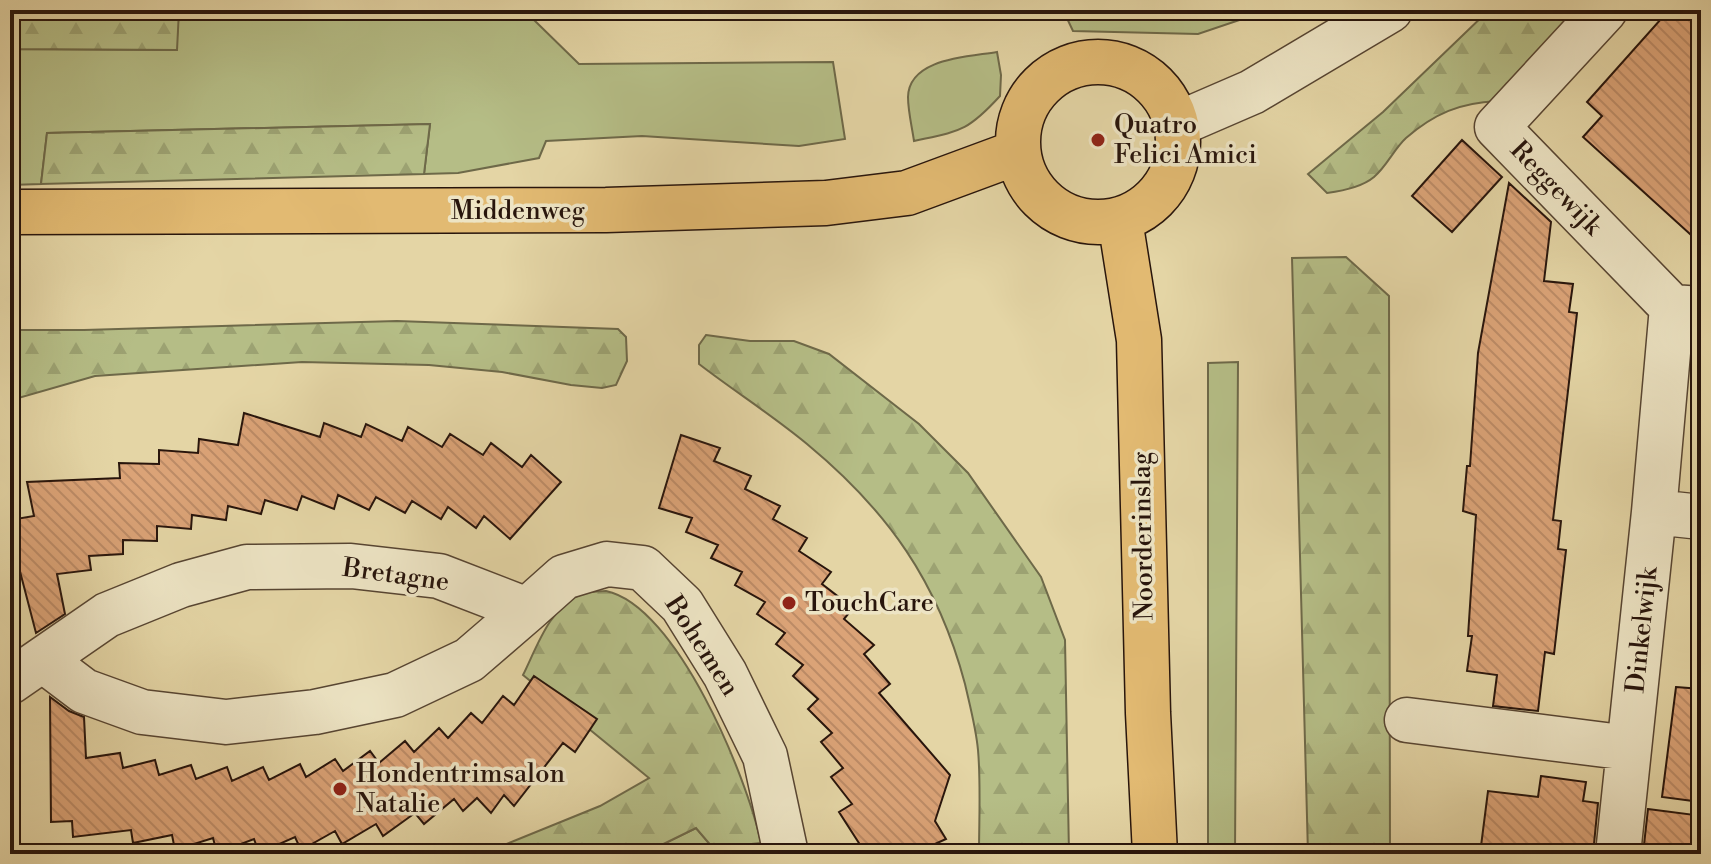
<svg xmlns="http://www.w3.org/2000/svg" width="1711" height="864" font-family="'Libre Bodoni',serif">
<defs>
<pattern id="forest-firs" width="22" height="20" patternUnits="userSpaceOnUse" patternTransform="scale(2)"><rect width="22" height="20" fill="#b5bd86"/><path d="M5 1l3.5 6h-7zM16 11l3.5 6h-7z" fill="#9ca272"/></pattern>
<pattern id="building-back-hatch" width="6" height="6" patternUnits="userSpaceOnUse" patternTransform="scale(2)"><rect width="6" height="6" fill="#dba377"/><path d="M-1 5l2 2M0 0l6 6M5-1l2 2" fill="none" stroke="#bc8b66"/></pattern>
</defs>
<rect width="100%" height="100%" fill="#e4d5a5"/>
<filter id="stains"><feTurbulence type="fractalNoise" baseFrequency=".0025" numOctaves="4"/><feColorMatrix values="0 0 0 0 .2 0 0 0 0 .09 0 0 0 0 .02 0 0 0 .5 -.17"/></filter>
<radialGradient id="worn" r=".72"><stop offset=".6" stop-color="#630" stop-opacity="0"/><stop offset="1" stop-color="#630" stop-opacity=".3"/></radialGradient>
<path fill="#b5bd86" stroke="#6e6949" stroke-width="2" d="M179,10H357L533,19L579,64L833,62L845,139L799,146L642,136L546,141L539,158L458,173L424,174L430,124L47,133L41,184L10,185V49L176,50Z
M1063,10L1125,18L1199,10H1269L1198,34L1073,31Z
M997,52L1001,75L1000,96C967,132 960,131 914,141C912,127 908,111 908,97C909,58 968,57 997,52Z
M1238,362L1235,854H1208V363Z
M696,828L713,848L761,843L764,854H643Z"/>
<path fill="url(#forest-firs)" stroke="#6e6949" stroke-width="2" d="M10,10H179L177,50L10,49Z
M1489,10H1582L1497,101C1460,103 1435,113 1406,138C1394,149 1387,166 1374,177C1362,187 1342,191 1327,193L1308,174L1383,112Z
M430,124L424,174L41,184L47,133Z
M1346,257L1389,296L1390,854H1308L1292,258Z
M397,321L618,329L626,337L627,361L616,385L602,388L571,385L502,372L429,365L302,362L95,376L15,399L12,330H84Z
M706,335L750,341H794L829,354L919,424L968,473L1041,577L1065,640L1069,854H979C979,820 981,784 978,750C976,728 970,706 965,684C938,582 888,511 807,444C772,415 734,391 699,364V345Z
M606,591C677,606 747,777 761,843L713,848L696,828L643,854H482L600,806L649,778L523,675C537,647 549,608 581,594C588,591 599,592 606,591Z"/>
<path fill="url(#building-back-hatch)" stroke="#28150c" stroke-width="2" d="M1669,10H1681L1701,27V244L1583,137L1602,116L1587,102Z
M1462,140L1502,177L1452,232L1412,196Z
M1509,183L1551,222L1544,281L1573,284L1569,312L1577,313L1553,520L1561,521L1558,549L1566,550L1554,654L1545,652L1538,711L1493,706L1497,675L1467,671L1472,636H1468L1476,515L1463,511L1467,466H1470L1478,353Z
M244,413L320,437L324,423L361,437L366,424L402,441L408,427L442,447L450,434L483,455L491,443L522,467L531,455L561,482L510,539L484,516L476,528L448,507L441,519L412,501L405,513L376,497L369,510L338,495L334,509L302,496L297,510L265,500L261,514L228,506L226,520L192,515L191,529L157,526V541L123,540V554L89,556L91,570L57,574L65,614L36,633L10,533V520L34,516L27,482L120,478L119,463L159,464V450L198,453L199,439L238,445Z
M681,435L720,448L714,461L751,476L745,489L780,506L773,519L807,538L799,551L831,572L822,584L853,608L844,619L874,645L864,654L890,684L879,693L950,775L935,821L946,839L913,854H866L839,812L852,804L831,777L843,768L821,742L832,733L808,709L818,699L793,676L803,665L776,644L785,633L757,614L765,602L735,585L742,572L711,558L718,545L686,532L692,518L659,508Z
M534,676L597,719L575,752L563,743L514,806L504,795L491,813L477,798L463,811L454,799L424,824L415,813L383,836L376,824L342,844L335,831L301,850L295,837L259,853L254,839L217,853L213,838L175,850L172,835L133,843L131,830L73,837L72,821L51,822L50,697L69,711L84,717L86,758L120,753L123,768L155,760L159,775L191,765L196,779L227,767L232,781L263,767L269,780L300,764L306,777L335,759L343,771L370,751L379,763L405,741L414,752L439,728L448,738L471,713L482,723L503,696L514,705Z
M1676,687L1701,689V802L1662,797Z
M1541,776L1586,782L1583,801L1598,803L1593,854H1480L1488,791L1538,797Z
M1648,809L1695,815L1691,854H1643Z"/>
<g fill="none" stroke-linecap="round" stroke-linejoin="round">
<g stroke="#574532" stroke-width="47">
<path id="minor" d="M1605,10L1497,127L1672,307L1701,309
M1178,124L1252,92L1390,10
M1654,512L1701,517
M527,610L564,577L607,564L643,568L682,605L725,674L765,756L786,854
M10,682L107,615L181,585L247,567L351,566L439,576L527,610L469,660L395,695L315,712L226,722L142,712L84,691L43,660
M1407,720L1629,748
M1618,854L1654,512L1672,307"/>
</g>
<g stroke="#28150c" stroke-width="47">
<path id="major" d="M1018 142a80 80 0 1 1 160 0a80 80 0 1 1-160 0Z
M10,212L606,210L826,203L907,193L1018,152
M1120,220L1139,340L1148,713L1155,854"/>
</g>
<use href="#minor" stroke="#ede4c4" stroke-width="44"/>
<use href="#major" stroke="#e2ba72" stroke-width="44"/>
</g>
<g fill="#8f2418" stroke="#ede4c4" stroke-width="3">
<circle cx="1098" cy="140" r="8"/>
<circle cx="789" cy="603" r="8"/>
<circle cx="340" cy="789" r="8"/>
</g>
<g text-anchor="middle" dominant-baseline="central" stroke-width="7" stroke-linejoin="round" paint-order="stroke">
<g font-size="26" fill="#28150c" stroke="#ede4c4" text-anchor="start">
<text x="1114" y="125">Quatro<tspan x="1114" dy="30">Felici Amici</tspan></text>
<text x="805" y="603">TouchCare</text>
<text x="356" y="774">Hondentrimsalon<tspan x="356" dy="30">Natalie</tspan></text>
</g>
<g font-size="26" fill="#28150c" stroke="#ede4c4">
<text transform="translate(1556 188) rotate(46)">Reggewijk</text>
<text x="518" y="211">Middenweg</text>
<text transform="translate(1143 536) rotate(-91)">Noorderinslag</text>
<text transform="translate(396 575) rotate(8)">Bretagne</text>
<text transform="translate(1642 630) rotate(-84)">Dinkelwijk</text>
<text transform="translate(702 646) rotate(57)">Bohemen</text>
</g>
</g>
<rect width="1711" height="864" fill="none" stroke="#e4d5a5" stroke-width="40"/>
<rect x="12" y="12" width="1687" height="840" fill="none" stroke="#28150c" stroke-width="4"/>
<rect x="20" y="20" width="1671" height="824" fill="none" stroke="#28150c" stroke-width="2"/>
<rect width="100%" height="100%" filter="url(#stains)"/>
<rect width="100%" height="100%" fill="url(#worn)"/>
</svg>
